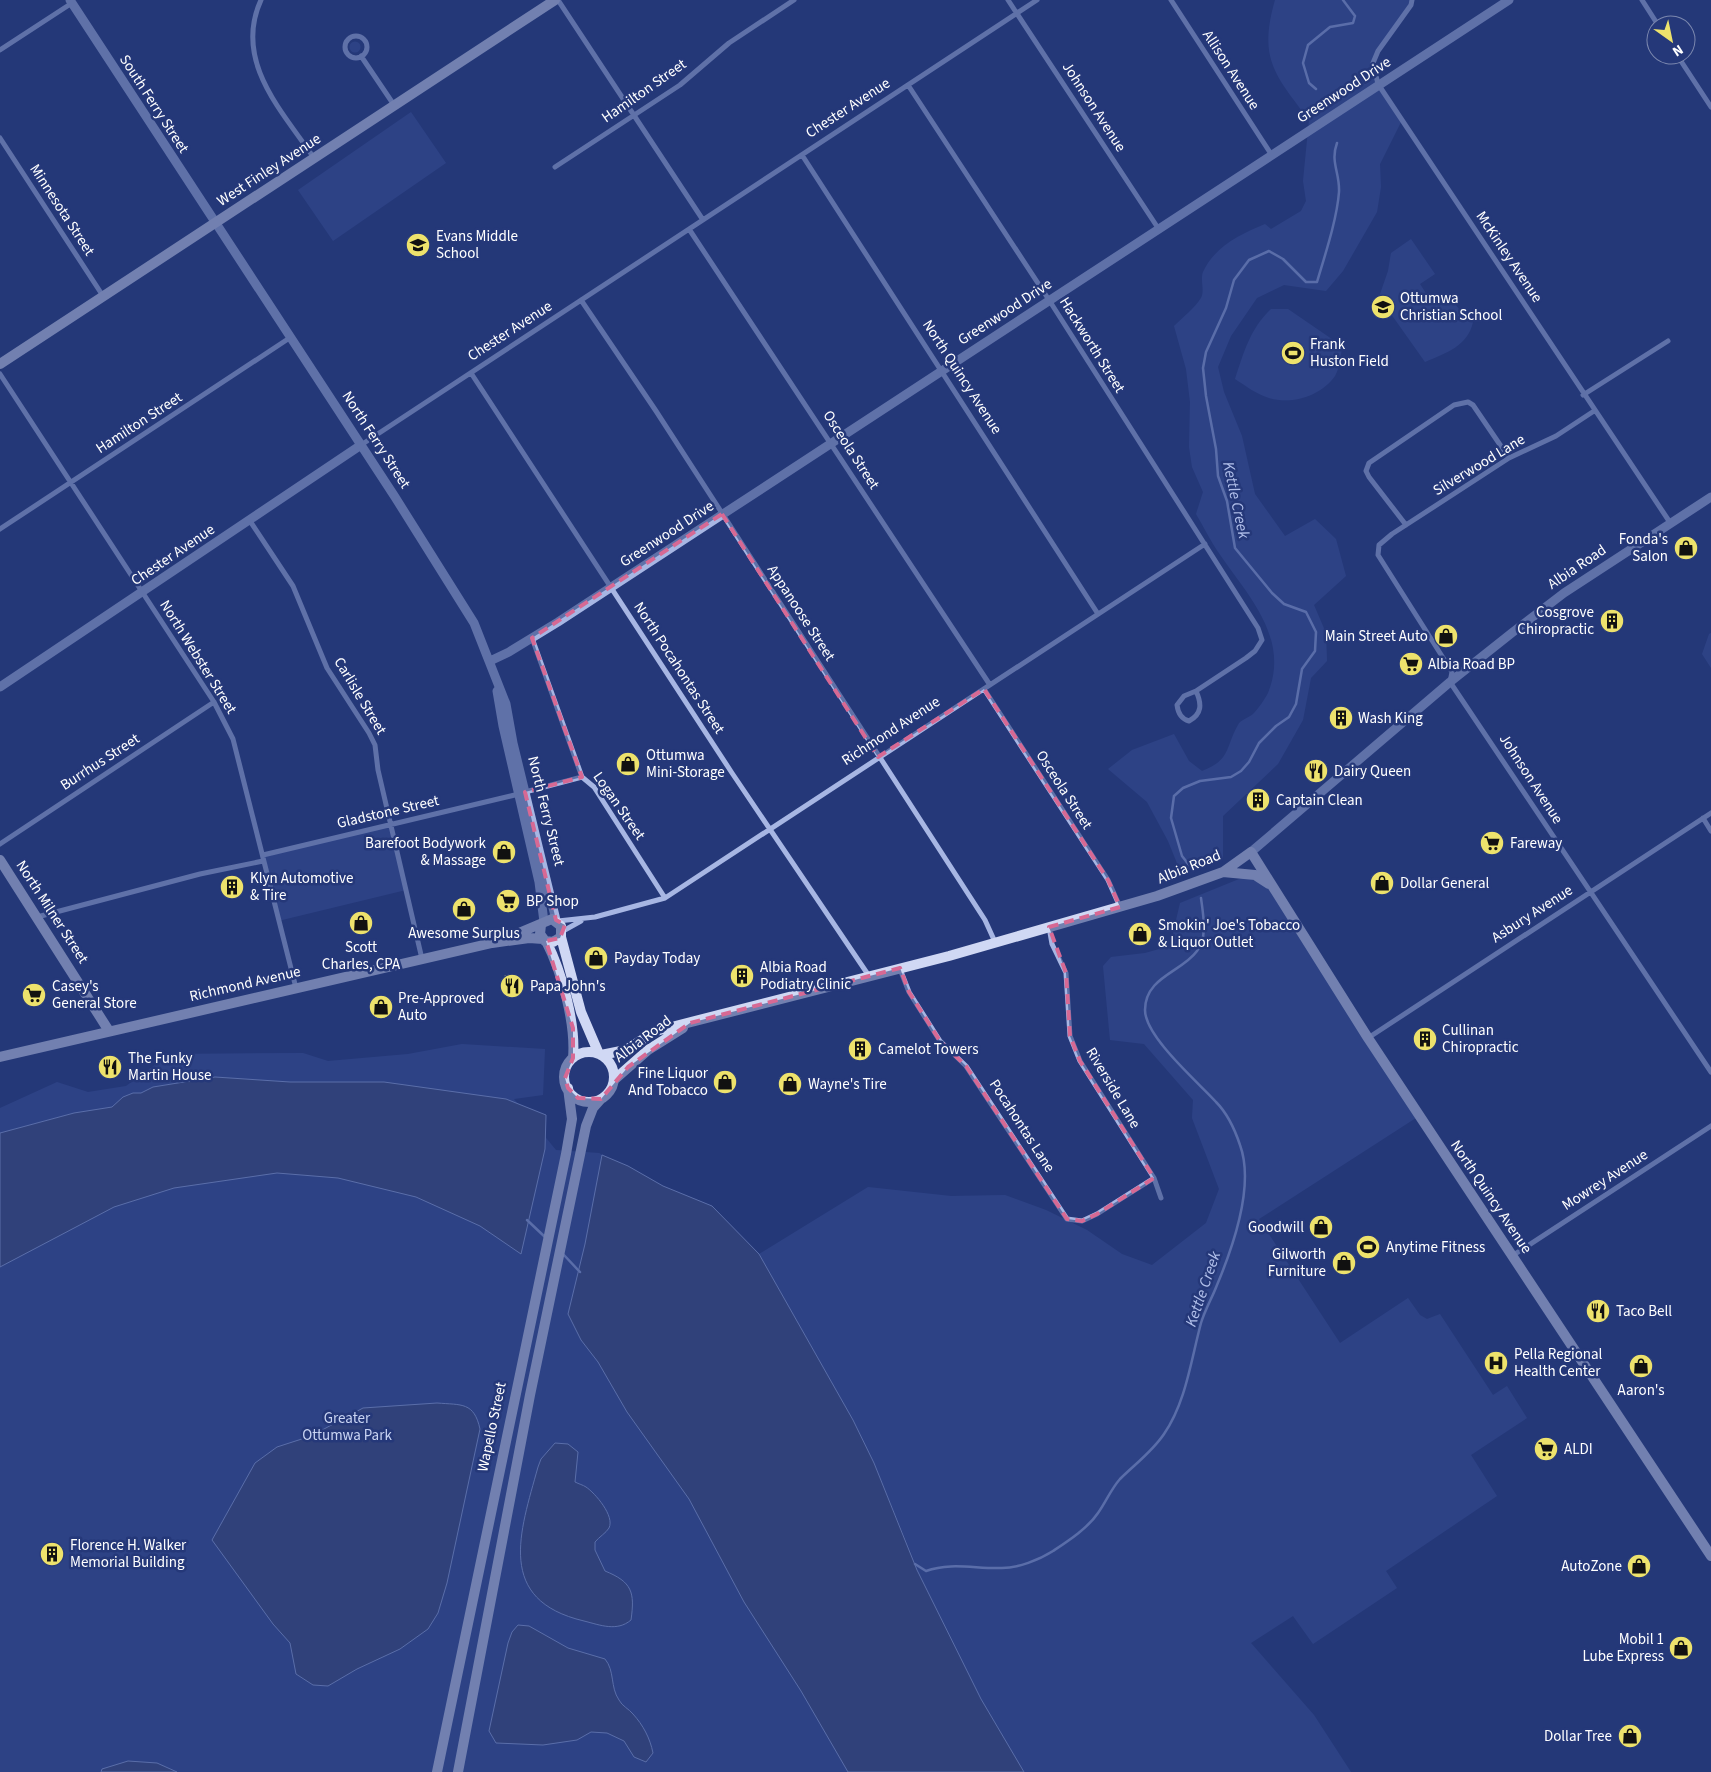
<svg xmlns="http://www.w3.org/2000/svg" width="1711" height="1772" font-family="'Source Sans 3',sans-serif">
<rect width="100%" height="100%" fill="#253879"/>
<path fill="#384f96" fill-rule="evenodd" d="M1275,0H1412L1378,51L1374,71L1402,120L1380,164L1381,187L1377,212L1343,271L1326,291L1284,285L1257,298L1231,336L1218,367L1224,392L1242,436L1255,494L1285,536L1315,519L1336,539L1346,576L1314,605L1326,633L1327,661L1311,678L1303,720L1278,764L1223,816V859L1181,873L1168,841L1147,802L1108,769L1132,750L1174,734L1189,761L1202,771C1231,760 1225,748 1238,725C1240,720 1248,718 1253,714C1258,709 1265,699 1268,693C1292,634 1241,589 1213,544C1207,534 1202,524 1196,514L1203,492L1192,467L1189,447L1190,402L1186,369L1174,326C1183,317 1194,309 1201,298C1205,291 1200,280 1203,272C1215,246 1241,234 1265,224L1271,229L1301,211L1306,201L1303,181L1309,120C1275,75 1258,59 1275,0Z
M349.5 47a5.5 5.5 0 1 1 11 0a5.5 5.5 0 1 1-11 0Z
M411,112L446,163L333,241L298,190Z
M1411,239L1435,274L1420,284L1433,304L1449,295L1466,319L1470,317L1473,322C1468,346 1446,353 1425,362L1379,297L1388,271L1391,253Z
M1271,309H1288L1342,346C1341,355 1340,367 1335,376C1321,396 1292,405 1269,398C1256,394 1246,386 1235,379C1244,352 1250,329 1271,309Z
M1711,633V668L1702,654L1709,634Z
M391,824L406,890L278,921L263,855Z
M1244,877L1273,887L1419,1116L1259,1219L1340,1343L1408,1298L1420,1315L1427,1319L1440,1314L1493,1395L1507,1386L1527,1418L1471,1455L1497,1496L1386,1571L1397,1588L1313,1644L1293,1616L1251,1643L1314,1715L1351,1772H0V1139L74,1113L0,1133V1108L57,1082L88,1092L126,1086L170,1054L303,1053L328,1061L408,1054L462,1044L545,1049L543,1095L514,1099L556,1150L599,1153L663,1186L712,1206L772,1278L759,1254L868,1187L951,1196L1005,1195L1046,1210L1087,1230L1122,1254L1152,1265L1206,1223L1219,1189L1192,1118L1193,1100L1144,1044L1110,1040L1103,966L1111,957L1145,953L1170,946L1180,903ZM853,1420L874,1463L916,1565Z"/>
<path fill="#3e4c7c" stroke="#9baee4" d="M215,1077L290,1082H384L506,1099L546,1115L545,1149L521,1254L480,1226L416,1197L338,1178L277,1173L174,1188L114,1207L0,1267V1133L74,1113L112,1107L123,1097L133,1093H141L153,1087Z
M602,1155L628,1166L663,1186L712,1206L759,1254L853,1420L874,1463L917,1570L981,1699L1024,1772H848L801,1691L744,1602L689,1499L627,1412L598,1362L581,1340L568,1314L585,1244Z
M437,1403C462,1405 474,1402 480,1429L447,1583L438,1613L428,1629L400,1649L357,1669L328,1686L313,1685L296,1674L290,1643L273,1624L212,1540L255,1463L277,1447L311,1436L363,1408Z
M555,1443L568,1444L578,1452L575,1482C579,1484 583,1485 586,1487C595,1493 615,1516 609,1528C606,1533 599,1537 595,1542V1550L605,1571C632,1582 635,1592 631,1620C617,1632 600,1625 584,1621C495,1600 520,1532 538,1467L541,1459Z
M518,1625L529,1626L568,1648L605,1659C615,1671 610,1687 619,1700C622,1706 629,1709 633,1714C643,1725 650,1738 653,1753L646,1762L634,1757L624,1741L607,1733L591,1732L577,1740L543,1745L496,1743L489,1731L508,1643L512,1632Z
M128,1761L157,1763L177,1772H101L102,1769Z"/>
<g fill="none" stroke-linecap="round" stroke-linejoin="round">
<path stroke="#9baee4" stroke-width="2.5" d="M1316,89L1309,83L1303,63L1308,45L1330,27L1353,23L1355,16L1343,0
M1189,865L1182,856L1171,818L1174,796L1183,788L1200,781L1231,777L1241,771L1249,762L1259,743L1276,726L1289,717L1296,704L1302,669L1315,651L1316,632L1306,612L1284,604L1272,593L1235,548L1227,501L1218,476L1216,449L1206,396L1203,368L1206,352L1226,308L1234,280L1249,260L1269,251L1283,259L1306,282H1317C1325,255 1337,219 1339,192C1340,173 1330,162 1337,143
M527,1220L545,1237
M563,1254L580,1272
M915,1564L926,1571C951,1562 976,1569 1002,1568C1018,1568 1039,1560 1053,1551C1068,1541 1088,1528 1098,1513C1106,1502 1111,1489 1120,1479C1135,1464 1152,1452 1164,1434C1186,1402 1191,1360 1201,1323C1205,1310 1212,1298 1217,1285C1233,1247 1255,1186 1240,1145C1235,1130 1227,1113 1216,1102C1199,1083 1145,1037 1145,1010C1145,977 1182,972 1197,951C1208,937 1203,914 1201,898"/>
<path stroke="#a7b6e3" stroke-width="5" d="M261,0C233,61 282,111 314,158
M558,0L703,220
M1008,0L1158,228
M1171,0L1271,154
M1412,0L1411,5L1378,51L1373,63L1378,84L1671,524
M1642,0L1658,25
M345 47a11 11 0 1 1 22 0a11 11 0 1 1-22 0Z
M0,50L72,3
M1677,55L1711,107
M361,56L394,105
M908,85L1049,300L1258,628L1262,640L1255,651L1246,658L1196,691
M0,138L103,296
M802,155L1098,614
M555,167L680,85L729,43L794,0
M689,229L990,685
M581,300L656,411L985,920L995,942
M471,373L732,773L869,976
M0,374L214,702L233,739L296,988
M1583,395L1668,341
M1594,411L1556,436L1509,458L1392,534L1379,545L1378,555L1452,672L1450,682L1711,1072
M361,445L1037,0
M250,521L293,586L327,668L369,733L375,745L378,770L422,959
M1406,525L1369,477L1366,471L1369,463L1454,405L1468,402L1473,405L1509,458
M0,529L291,337
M532,638L582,777L594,787L665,898
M984,689L1108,880L1120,907
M1196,691C1202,704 1202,714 1189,721C1181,719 1178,713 1177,705L1184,696Z
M525,792L582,777
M1703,818L1711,831
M0,844L214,702
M263,855L519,794
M37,917L200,874L263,861
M558,921L595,917L665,898L1205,544
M1049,927L1052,944L1066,973L1070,1036L1080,1061L1154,1178L1161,1198
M563,931L581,921
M900,969L909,992L940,1041L966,1066L1067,1219L1082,1221L1097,1214L1154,1178
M1368,1038L1711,813
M1512,1256L1711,1126"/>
<path stroke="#a7b6e3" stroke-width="9" d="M70,0L395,497L474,623L506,704L513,743L556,920
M490,661L509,652L558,622L1509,0
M0,687L361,445
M497,691L503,726L539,882L544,922
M1251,852L1450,682L1513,632L1564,593L1711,497"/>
<path stroke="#d0d8f4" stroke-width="10" d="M0,364L555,0
M0,860L109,1031
M1223,872L1255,875L1269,884
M561,937L581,1012L599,1054
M507,938L552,919L561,926V937L553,942L545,941L540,934L541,925
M546,941C562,972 576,1024 573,1058
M564 1077a25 25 0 1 1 50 0a25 25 0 1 1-50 0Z
M601,1055L626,1050L656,1031L949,956L1157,896L1223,872L1251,852L1368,1038L1711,1556
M0,1057L492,943L529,938L543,939
M614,1080L648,1050L683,1028
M437,1772L566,1154L572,1119L568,1088
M458,1772L530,1395L586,1126L593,1108L601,1099"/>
</g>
<path d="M0 0H1711V1772H0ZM722,514L878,757L984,689L1108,880L1120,907L1049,927L1066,973L1070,1036L1080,1061L1154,1178L1097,1214L1082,1221L1067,1219L966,1066L940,1041L909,992L900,968L690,1023L628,1067L601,1099L578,1098L568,1088L565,1078L573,1058V1028L546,941L560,938L565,925L556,920L525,792L582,777L532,638Z" fill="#253879" fill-opacity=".55" fill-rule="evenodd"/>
<path fill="none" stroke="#d76994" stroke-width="4" stroke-dasharray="10 6" stroke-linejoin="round" d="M722,514L878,757L984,689L1108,880L1120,907L1049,927L1066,973L1070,1036L1080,1061L1154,1178L1097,1214L1082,1221L1067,1219L966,1066L940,1041L909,992L900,968L690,1023L628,1067L601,1099L578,1098L568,1088L565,1078L573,1058V1028L546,941L560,938L565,925L556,920L525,792L582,777L532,638Z"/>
<defs>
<g id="school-disc" transform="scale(1.25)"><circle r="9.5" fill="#ede26c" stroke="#253879"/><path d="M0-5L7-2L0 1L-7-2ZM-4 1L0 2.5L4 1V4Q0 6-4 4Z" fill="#111"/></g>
<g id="stadium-disc" transform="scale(1.25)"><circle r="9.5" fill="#ede26c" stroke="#253879"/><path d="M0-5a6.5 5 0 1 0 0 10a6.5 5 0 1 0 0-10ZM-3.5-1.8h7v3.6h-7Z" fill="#111"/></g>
<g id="shop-disc" transform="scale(1.25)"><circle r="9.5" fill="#ede26c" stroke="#253879"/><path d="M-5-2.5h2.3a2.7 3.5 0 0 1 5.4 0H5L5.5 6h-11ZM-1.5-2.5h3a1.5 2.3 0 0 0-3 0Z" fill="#111"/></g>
<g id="building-disc" transform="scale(1.25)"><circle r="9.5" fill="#ede26c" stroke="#253879"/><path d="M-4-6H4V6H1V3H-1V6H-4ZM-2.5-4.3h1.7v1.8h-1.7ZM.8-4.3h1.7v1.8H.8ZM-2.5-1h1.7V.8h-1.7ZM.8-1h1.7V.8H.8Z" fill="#111"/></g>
<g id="supermarket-disc" transform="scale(1.25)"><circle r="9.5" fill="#ede26c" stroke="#253879"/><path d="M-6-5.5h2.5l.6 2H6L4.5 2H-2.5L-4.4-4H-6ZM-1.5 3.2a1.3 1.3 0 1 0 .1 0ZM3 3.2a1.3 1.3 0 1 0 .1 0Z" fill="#111"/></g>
<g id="restaurant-disc" transform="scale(1.25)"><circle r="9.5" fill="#ede26c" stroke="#253879"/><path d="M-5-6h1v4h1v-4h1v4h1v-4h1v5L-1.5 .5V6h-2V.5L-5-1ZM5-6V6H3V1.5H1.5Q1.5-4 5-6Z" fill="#111"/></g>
<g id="hospital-disc" transform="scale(1.25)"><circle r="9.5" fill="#ede26c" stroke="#253879"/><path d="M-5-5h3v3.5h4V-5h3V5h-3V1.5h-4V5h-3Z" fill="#111"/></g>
</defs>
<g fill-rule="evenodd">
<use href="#school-disc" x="418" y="245"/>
<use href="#school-disc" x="1383" y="307"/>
<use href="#stadium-disc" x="1293" y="353"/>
<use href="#shop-disc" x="1686" y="548"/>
<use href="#building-disc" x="1612" y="621"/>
<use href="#shop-disc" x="1446" y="636"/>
<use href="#supermarket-disc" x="1411" y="664"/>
<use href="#building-disc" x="1341" y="718"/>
<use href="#shop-disc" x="628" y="764"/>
<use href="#restaurant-disc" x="1316" y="771"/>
<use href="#building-disc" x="1258" y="800"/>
<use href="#supermarket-disc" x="1492" y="843"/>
<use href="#shop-disc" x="504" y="852"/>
<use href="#shop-disc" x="1382" y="883"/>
<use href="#building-disc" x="232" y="887"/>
<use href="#supermarket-disc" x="508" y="901"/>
<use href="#shop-disc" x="464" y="909"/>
<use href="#shop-disc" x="361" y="923"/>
<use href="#shop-disc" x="1140" y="934"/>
<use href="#shop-disc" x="596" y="958"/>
<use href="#building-disc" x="742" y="976"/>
<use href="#restaurant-disc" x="512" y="986"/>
<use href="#supermarket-disc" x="34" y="995"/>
<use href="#shop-disc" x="381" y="1007"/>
<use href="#building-disc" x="1425" y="1039"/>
<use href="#building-disc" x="860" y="1049"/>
<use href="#restaurant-disc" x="110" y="1067"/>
<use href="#shop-disc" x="725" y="1082"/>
<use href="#shop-disc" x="790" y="1084"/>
<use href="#shop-disc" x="1321" y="1227"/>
<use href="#stadium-disc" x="1368" y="1247"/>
<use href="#shop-disc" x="1344" y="1263"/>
<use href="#restaurant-disc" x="1598" y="1311"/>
<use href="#hospital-disc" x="1496" y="1363"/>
<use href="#shop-disc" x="1641" y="1366"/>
<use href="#supermarket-disc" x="1546" y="1449"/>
<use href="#building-disc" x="52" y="1554"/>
<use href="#shop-disc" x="1639" y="1566"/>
<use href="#shop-disc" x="1681" y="1648"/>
<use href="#shop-disc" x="1630" y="1736"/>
</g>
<g text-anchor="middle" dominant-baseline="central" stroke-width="5" stroke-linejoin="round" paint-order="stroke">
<g font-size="15" fill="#fff" stroke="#253879">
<text transform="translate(1231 70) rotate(57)">Allison Avenue</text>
<text transform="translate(1344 90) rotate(-33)">Greenwood Drive</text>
<text transform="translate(644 91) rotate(-35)">Hamilton Street</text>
<text transform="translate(154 104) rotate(57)">South Ferry Street</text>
<text transform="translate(1094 107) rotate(57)">Johnson Avenue</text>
<text transform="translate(848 108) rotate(-33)">Chester Avenue</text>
<text transform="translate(269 170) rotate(-33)">West Finley Avenue</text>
<text transform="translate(62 210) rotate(57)">Minnesota Street</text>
<text transform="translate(1509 257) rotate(56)">McKinley Avenue</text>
<text transform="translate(1005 312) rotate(-33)">Greenwood Drive</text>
<text transform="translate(510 331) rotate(-33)">Chester Avenue</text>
<text transform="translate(1092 345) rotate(58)">Hackworth Street</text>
<text transform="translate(962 377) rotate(57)">North Quincy Avenue</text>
<text transform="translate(139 423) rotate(-33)">Hamilton Street</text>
<text transform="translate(376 440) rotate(57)">North Ferry Street</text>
<text transform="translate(851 450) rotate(57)">Osceola Street</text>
<text transform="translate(1479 465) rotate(-31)">Silverwood Lane</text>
<text transform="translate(667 534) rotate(-33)">Greenwood Drive</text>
<text transform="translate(173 555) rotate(-34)">Chester Avenue</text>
<text transform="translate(1577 567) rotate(-34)">Albia Road</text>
<text transform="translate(801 613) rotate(57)">Appanoose Street</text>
<text transform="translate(198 657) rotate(58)">North Webster Street</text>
<text transform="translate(679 668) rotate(57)">North Pocahontas Street</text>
<text transform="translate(360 696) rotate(59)">Carlisle Street</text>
<text transform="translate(891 731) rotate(-33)">Richmond Avenue</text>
<text transform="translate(100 762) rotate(-33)">Burrhus Street</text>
<text transform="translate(1531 779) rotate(57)">Johnson Avenue</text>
<text transform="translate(1064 790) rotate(57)">Osceola Street</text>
<text transform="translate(619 806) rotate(55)">Logan Street</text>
<text transform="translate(546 811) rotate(76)">North Ferry Street</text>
<text transform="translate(388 812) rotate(-13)">Gladstone Street</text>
<text transform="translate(1189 867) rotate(-22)">Albia Road</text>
<text transform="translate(52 912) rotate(57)">North Milner Street</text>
<text transform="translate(1532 914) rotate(-33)">Asbury Avenue</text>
<text transform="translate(245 984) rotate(-13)">Richmond Avenue</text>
<text transform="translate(643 1039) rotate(-37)">Albia Road</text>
<text transform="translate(1113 1088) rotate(59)">Riverside Lane</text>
<text transform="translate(1022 1126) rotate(57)">Pocahontas Lane</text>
<text transform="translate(1605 1180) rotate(-33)">Mowrey Avenue</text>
<text transform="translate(1491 1197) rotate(56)">North Quincy Avenue</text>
<text transform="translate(492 1427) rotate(-78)">Wapello Street</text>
</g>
<g font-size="15" fill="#fff" stroke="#253879" text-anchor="start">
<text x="436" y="236">Evans Middle<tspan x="436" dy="17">School</tspan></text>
<text x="1400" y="298">Ottumwa<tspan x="1400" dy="17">Christian School</tspan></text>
<text x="1310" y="344">Frank<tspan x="1310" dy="17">Huston Field</tspan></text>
<text x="1668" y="539" text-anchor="end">Fonda's<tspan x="1668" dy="17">Salon</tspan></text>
<text x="1594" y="612" text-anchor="end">Cosgrove<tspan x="1594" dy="17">Chiropractic</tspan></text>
<text x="1428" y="636" text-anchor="end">Main Street Auto</text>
<text x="1428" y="664">Albia Road BP</text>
<text x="1358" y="718">Wash King</text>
<text x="646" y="755">Ottumwa<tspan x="646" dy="17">Mini-Storage</tspan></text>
<text x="1334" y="771">Dairy Queen</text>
<text x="1276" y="800">Captain Clean</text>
<text x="486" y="843" text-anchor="end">Barefoot Bodywork<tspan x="486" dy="17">&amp; Massage</tspan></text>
<text x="1510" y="843">Fareway</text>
<text x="250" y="878">Klyn Automotive<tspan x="250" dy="17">&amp; Tire</tspan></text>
<text x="1400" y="883">Dollar General</text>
<text x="526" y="901">BP Shop</text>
<text x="1158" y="925">Smokin' Joe's Tobacco<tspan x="1158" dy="17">&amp; Liquor Outlet</tspan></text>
<text x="464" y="933" text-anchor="middle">Awesome Surplus</text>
<text x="361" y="947" text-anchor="middle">Scott<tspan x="361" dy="17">Charles, CPA</tspan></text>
<text x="614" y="958">Payday Today</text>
<text x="760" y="967">Albia Road<tspan x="760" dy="17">Podiatry Clinic</tspan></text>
<text x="52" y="986">Casey's<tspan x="52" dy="17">General Store</tspan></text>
<text x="530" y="986">Papa John's</text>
<text x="398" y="998">Pre-Approved<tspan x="398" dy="17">Auto</tspan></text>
<text x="1442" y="1030">Cullinan<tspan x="1442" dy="17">Chiropractic</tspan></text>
<text x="878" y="1049">Camelot Towers</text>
<text x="128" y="1058">The Funky<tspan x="128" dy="17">Martin House</tspan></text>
<text x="708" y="1073" text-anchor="end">Fine Liquor<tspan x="708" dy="17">And Tobacco</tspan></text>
<text x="808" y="1084">Wayne's Tire</text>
<text x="1304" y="1227" text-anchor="end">Goodwill</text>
<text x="1386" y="1247">Anytime Fitness</text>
<text x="1326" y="1254" text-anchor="end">Gilworth<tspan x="1326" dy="17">Furniture</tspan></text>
<text x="1616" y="1311">Taco Bell</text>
<text x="1514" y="1354">Pella Regional<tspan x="1514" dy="17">Health Center</tspan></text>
<text x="1641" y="1390" text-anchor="middle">Aaron's</text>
<text x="1564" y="1449">ALDI</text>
<text x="70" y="1545">Florence H. Walker<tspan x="70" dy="17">Memorial Building</tspan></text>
<text x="1622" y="1566" text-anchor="end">AutoZone</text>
<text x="1664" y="1639" text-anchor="end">Mobil 1<tspan x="1664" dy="17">Lube Express</tspan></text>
<text x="1612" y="1736" text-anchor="end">Dollar Tree</text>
</g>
<g font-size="15" fill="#c9d4f3" stroke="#253879">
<text x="347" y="1418">Greater<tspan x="347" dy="17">Ottumwa Park</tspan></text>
</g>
<g font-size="16" font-style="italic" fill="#b2c0eb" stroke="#253879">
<text transform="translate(1236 500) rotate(78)">Kettle Creek</text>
<text transform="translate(1203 1289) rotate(-71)">Kettle Creek</text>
</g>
</g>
<g transform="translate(1671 40) rotate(147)"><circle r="24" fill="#253879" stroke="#7c88af"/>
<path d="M0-4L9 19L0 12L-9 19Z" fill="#ede26c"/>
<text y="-8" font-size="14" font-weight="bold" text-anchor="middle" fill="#ffffff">N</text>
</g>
</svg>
